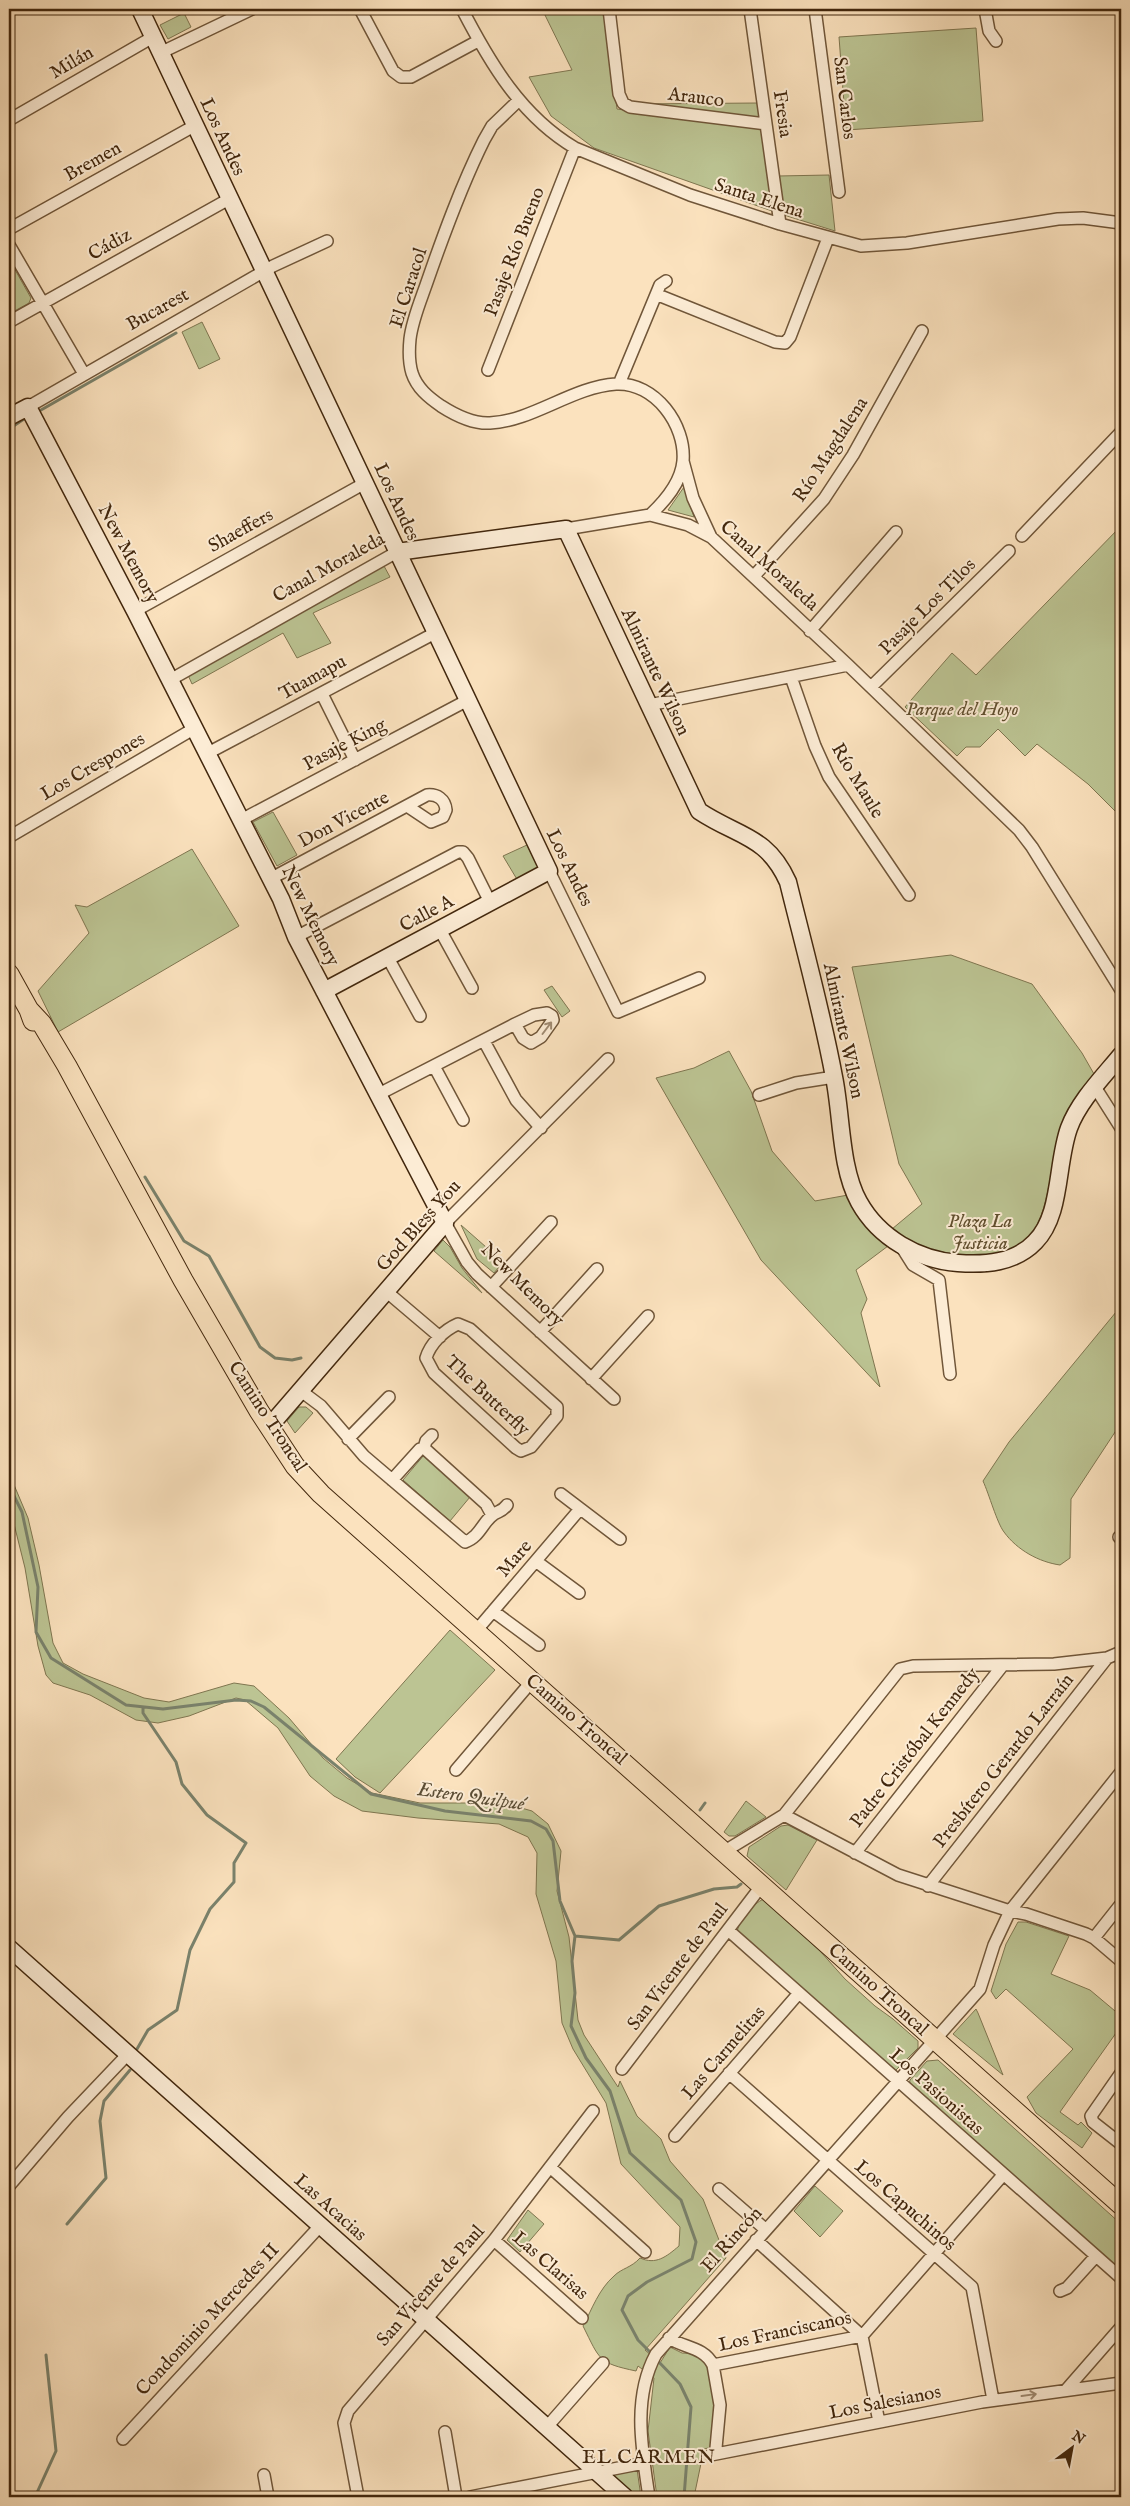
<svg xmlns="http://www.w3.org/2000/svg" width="1130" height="2506" font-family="'IM FELL English',serif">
<rect width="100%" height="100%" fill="#fbe2be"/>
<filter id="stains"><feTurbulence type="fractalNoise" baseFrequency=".004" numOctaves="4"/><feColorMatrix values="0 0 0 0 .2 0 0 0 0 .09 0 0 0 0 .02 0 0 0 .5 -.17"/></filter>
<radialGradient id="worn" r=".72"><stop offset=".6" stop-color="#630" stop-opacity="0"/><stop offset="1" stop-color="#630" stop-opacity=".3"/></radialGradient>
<path fill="#bcc493" stroke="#7f7650" d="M542,9H605L617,109L758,127L763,134L772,211L594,148L551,116L529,77L572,70Z
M184,13L191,27L168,39L160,25Z
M976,28L983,121L846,130L839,37Z
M757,103L760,117L754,120L629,104Z
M829,175L835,231L784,215L778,176Z
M9,259L31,298L29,303L9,314Z
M202,322L220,359L199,369L182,332Z
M684,487L694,517L668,510Z
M1121,526V817L1088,784L1037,744L1025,756L998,729L980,747H966L957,756L905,707L952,653L976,675Z
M384,566L390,577L313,613L331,643L297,658L283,633L192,684L188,675Z
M273,812L297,855L277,866L253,822Z
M527,845L539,869L518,881L503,856Z
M192,849L239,926L58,1032L38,991L89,933L75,905L87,907Z
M951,955L1032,984L1082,1053L1094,1074C1079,1093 1066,1113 1059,1137C1042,1201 1052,1264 962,1255C946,1253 917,1249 903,1240C899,1237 896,1232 892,1229L922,1204L899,1164L852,967Z
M552,986L570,1011L562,1017L544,990Z
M729,1051L751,1091L772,1151L815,1201L848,1195L888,1246L856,1270L867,1299L861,1313L880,1387L761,1260L656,1078L694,1068Z
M461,1225L503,1262L494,1273L477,1259Z
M443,1240L450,1247L462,1268L482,1293L434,1251Z
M1121,1306V1423L1071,1499L1070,1558L1060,1565C1039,1562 1017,1550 1004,1532C997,1523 989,1494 983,1481L1009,1442Z
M306,1407L313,1413L295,1433L287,1421L299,1407Z
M424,1455L470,1497L450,1521L403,1480Z
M9,1473L28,1518L39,1565L53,1643L63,1663L83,1674L144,1698L169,1702L234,1683L254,1686L289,1718L323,1758L347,1778L372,1793L420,1803H504L532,1811L548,1824L561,1851L557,1891L569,1937L578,2020L584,2035L618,2087L620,2081L637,2116L661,2139L670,2161L703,2199L726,2258L645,2350L660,2363L670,2347L682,2353L698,2354C720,2377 714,2418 712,2447L704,2449L694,2497H657L648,2431L654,2378L638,2366L636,2371C598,2363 600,2360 583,2326C592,2309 599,2289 614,2276C622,2268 631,2268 640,2258C656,2265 666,2257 679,2246L680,2227L621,2164L606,2103L573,2049L562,2023L556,1961L536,1894L537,1853L528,1837L499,1824L418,1818L362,1811L334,1796L310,1776L278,1728L245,1700L236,1698L189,1716L158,1723L136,1720L90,1695L53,1683L46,1675L38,1646L25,1568L9,1504Z
M450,1630L495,1670L380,1793L355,1777L336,1759Z
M746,1801L766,1817L735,1836H729L724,1832Z
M788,1825L817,1840L786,1890L747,1856L749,1847L781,1826Z
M764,1899L820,1951L845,1979L875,2006L893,2019L918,2041V2048L896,2070L892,2071L737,1934C737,1922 753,1903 764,1899Z
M1018,1922H1026L1069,1936L1051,1974L1090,1990L1121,2016V2026L1060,2112L1078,2125L1081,2122L1092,2133L1082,2148L1036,2113L1027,2097L1073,2049L1006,1989L996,1999L991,1991L1006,1944Z
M976,2009L978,2013L1003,2075L953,2034Z
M938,2060L1121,2224V2273L909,2086L910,2080L927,2061Z
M815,2186L843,2211L820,2237L794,2211Z
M528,2210L544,2224L520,2252L507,2240Z
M637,2469L641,2497H633L607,2474Z"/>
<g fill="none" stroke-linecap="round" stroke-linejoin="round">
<path stroke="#7a826c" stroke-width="3" d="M41,410L176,333
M9,429L24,419
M145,1177L184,1241L209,1256L260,1347L275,1358L292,1360L301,1358
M9,1486L22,1512L38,1587L36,1632L51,1658L126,1705L163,1709L236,1700L251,1701L264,1707L371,1794L445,1811L531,1821L546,1829L553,1841L560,1901L575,1936L572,1961L575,1993L571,2026L586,2058L610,2091L630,2153L681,2200L696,2242L692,2259L647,2282L628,2296L622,2310L638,2340L653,2355
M700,1810L705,1803
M575,1936L619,1940L659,1906L714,1889L737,1887L741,1884
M137,2049L148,2030L177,2010L190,1950L210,1909L234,1882V1863L246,1843L207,1815L182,1784L176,1762L143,1713V1707
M67,2224L106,2178L100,2121L104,2101L130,2070
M657,2360L680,2384L691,2407L684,2497
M35,2497L56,2451L46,2355"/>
<g stroke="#705639" stroke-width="14">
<path id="street" d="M360,9L393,71L401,77H411L478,41
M462,9C490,63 521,116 575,148L690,195L780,224L861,246L907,243L1058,219L1083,218L1121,223
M609,9L619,94L623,103L630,107L766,124
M750,9L780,224
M815,9L839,192
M985,9L989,31L996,41
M160,53L252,9
M518,101L492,126L484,140C461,186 443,236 426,285C420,302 412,321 410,339C409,349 409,363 412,373C417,388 428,397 441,406C455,415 473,424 490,423C533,421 572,387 616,384C655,382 686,425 683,461C681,483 665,501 650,515
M9,120L153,37
M9,229L194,126
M9,245L84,374
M663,297L775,342L785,343L790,337L828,238
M9,322L229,199
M488,370L575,148
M619,384L660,285L666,281
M28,407L273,266L327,241
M683,461L693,498L711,537
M566,529L650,515L688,525L711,537L848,665L1019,830L1032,847L1121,990
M1022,536L1121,432
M754,576L824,499L853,455L922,331
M135,611L365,483
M810,631L896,532
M791,677L815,746L829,777L909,895
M170,680L397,552
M871,687L1009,551
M322,694L355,760
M649,705L848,665
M208,753L435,633
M241,820L466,701
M9,837L195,728
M549,871L618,1012L699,978
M270,879L427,795C437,794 445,799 446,810L443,817L431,822L407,806
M440,930L472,988
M296,937L458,852H463L468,858L490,902
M388,958L420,1016
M484,1041L516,1100L541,1128
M608,1059L445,1223L467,1262L477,1274L614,1399
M434,1066L463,1120
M1095,1087L1121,1128
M377,1095L515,1024L534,1015L547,1013L552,1016L553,1020L541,1037L531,1043L523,1038L515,1024
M759,1095L796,1083L834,1077
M901,1246L913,1265L939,1280L950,1374
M491,1287L551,1222
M387,1292L440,1337
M458,1324L470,1329L557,1407V1416L531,1447L521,1451L516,1448L434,1373L426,1358C430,1344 444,1330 458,1324Z
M540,1332L597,1269
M591,1379L648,1316
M301,1391L321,1406L364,1456L465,1542C480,1537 483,1521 494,1514C499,1511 503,1511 507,1505
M348,1439L389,1397
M424,1448L486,1504L492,1515
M392,1480L420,1449L424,1448L426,1441L432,1435
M561,1494L620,1539
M1119,1537L1121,1539
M537,1562L579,1593
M493,1611L539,1645
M476,1631L580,1509
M456,1770L532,1681
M784,1815L898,1875L1010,1911L1026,1914L1086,1934L1094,1938L1121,1961
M725,1851L784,1815L900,1669L913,1666L1054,1664L1107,1658L1121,1652
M855,1853L1003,1665
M928,1886L1107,1658
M728,1930L1121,2278
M1094,1938L1121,1904
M622,2069L762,1885
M729,2073L972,2287L993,2400
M1121,2073L1091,2116L1093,2122L1121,2144
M675,2136L799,1993
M550,2167L645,2252
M9,2186L68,2117L127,2055
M719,2189L765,2229
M494,2240L582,2318
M756,2240L862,2336L879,2422
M1060,2291L1067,2288L1096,2256
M669,2338C684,2348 704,2347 713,2365L720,2405L716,2448L719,2453
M713,2365L862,2336L1003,2175
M1066,2390L1121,2327
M546,2428L603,2363
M445,2432L456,2497
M123,2439L320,2226
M711,2455L982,2402L1121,2383
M264,2475L268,2497
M358,2497L344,2423L348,2411L494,2240L593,2111
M470,2497L644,2463
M649,2497C642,2450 632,2398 656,2354L980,1989L994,1945L1010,1911L1121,1772"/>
</g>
<g stroke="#42270d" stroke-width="19">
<path id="secondary" d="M140,9L549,871L324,991
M9,417L28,407L135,611L281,899L296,937L445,1223L269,1427
M397,552L566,529L699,811C738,837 767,835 788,882C804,947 822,1012 834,1077C842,1116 840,1168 859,1202C879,1238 918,1260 958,1263C985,1265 1015,1263 1035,1242C1062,1215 1056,1164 1069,1128C1079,1101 1103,1077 1121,1055
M9,1948L625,2497"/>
</g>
<g stroke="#42270d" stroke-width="21">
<path id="primary" d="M9,974L29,1010L33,1021
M29,1010L42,1024L67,1066L183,1280L259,1411L295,1466L321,1494L1121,2205"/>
</g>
<use href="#street" stroke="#fcecd5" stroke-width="11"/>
<use href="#secondary" stroke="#fcecd5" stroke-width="16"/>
<use href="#primary" stroke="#fbe2be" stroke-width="19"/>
</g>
<defs><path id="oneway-shaft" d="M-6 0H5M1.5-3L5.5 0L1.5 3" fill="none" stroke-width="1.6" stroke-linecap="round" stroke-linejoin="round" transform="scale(1.25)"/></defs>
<g stroke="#9f8a71">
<use href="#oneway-shaft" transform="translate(547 1028) rotate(-53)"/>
<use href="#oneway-shaft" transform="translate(1029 2395) rotate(-8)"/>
</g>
<g text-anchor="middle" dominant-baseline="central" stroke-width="4" stroke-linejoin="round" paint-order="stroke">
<g font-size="19" fill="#42270d" stroke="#fcecd5">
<text transform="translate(72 63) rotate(-30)">Milán</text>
<text transform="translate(696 98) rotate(7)">Arauco</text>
<text transform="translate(844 98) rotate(83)">San Carlos</text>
<text transform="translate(782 114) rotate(82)">Fresia</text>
<text transform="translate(222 137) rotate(65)">Los Andes</text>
<text transform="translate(93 162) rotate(-29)">Bremen</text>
<text transform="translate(759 199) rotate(18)">Santa Elena</text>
<text transform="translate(110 245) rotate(-29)">Cádiz</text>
<text transform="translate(515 252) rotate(-69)">Pasaje Río Bueno</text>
<text transform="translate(409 288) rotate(-72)">El Caracol</text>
<text transform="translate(158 310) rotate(-29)">Bucarest</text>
<text transform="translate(831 450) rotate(-57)">Río Magdalena</text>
<text transform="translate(396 502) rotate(65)">Los Andes</text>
<text transform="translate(241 531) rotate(-29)">Shaeffers</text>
<text transform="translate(128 554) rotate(62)">New Memory</text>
<text transform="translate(769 566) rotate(42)">Canal Moraleda</text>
<text transform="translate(329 568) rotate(-29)">Canal Moraleda</text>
<text transform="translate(928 607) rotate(-45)">Pasaje Los Tilos</text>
<text transform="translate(655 672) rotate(65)">Almirante Wilson</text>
<text transform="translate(313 678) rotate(-29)">Tuamapu</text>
<text transform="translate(345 745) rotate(-28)">Pasaje King</text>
<text transform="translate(93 767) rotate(-30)">Los Crespones</text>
<text transform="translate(857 781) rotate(59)">Río Maule</text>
<text transform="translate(344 820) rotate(-28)">Don Vicente</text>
<text transform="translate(569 868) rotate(64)">Los Andes</text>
<text transform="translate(427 914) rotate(-28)">Calle A</text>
<text transform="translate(310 916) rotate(64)">New Memory</text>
<text transform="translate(843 1031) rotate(78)">Almirante Wilson</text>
<text transform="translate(419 1226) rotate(-48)">God Bless You</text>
<text transform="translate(522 1285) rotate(45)">New Memory</text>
<text transform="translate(487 1396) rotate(43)">The Butterfly</text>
<text transform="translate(267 1417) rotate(57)">Camino Troncal</text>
<text transform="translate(515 1559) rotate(-49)">Mare</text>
<text transform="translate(576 1720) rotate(41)">Camino Troncal</text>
<text transform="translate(915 1748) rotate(-52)">Padre Cristóbal Kennedy</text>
<text transform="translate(1004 1761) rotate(-52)">Presbítero Gerardo Larraín</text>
<text transform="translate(678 1967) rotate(-53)">San Vicente de Paul</text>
<text transform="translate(878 1990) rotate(42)">Camino Troncal</text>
<text transform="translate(724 2053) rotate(-49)">Las Carmelitas</text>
<text transform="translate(936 2092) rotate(42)">Los Pasionistas</text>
<text transform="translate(905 2206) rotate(41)">Los Capuchinos</text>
<text transform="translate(330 2208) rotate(42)">Las Acacias</text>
<text transform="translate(732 2240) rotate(-48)">El Rincón</text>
<text transform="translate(550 2266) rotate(41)">Las Clarisas</text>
<text transform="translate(431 2286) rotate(-49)">San Vicente de Paul</text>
<text transform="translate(208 2320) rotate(-47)">Condominio Mercedes II</text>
<text transform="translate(785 2332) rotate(-12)">Los Franciscanos</text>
<text transform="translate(885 2403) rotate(-11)">Los Salesianos</text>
</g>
<g font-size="19" font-style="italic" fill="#604e2e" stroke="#fcecd5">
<text x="962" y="710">Parque del Hoyo</text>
<text x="980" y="1222">Plaza La<tspan x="980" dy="22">Justicia</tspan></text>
</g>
<g font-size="20" font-style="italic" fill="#5a4d35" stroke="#fcecd5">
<text transform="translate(471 1797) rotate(8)">Estero Quilpué</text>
</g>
<g font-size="20" letter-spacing="1" fill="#42270d" stroke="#fcecd5">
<text x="649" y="2457">EL CARMEN</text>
</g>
</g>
<rect width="1130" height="2506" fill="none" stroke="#fbe2be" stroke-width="30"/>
<rect x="10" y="10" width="1110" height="2486" fill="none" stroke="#42270d" stroke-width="2.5"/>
<rect x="15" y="15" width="1100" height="2476" fill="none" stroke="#42270d"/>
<g transform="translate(1072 2448) rotate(32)" stroke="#fcecd5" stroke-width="4" paint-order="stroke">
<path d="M0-4L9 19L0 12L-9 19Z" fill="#42270d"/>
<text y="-8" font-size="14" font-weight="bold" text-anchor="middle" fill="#42270d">N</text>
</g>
<rect width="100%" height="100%" filter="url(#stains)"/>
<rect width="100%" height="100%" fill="url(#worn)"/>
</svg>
